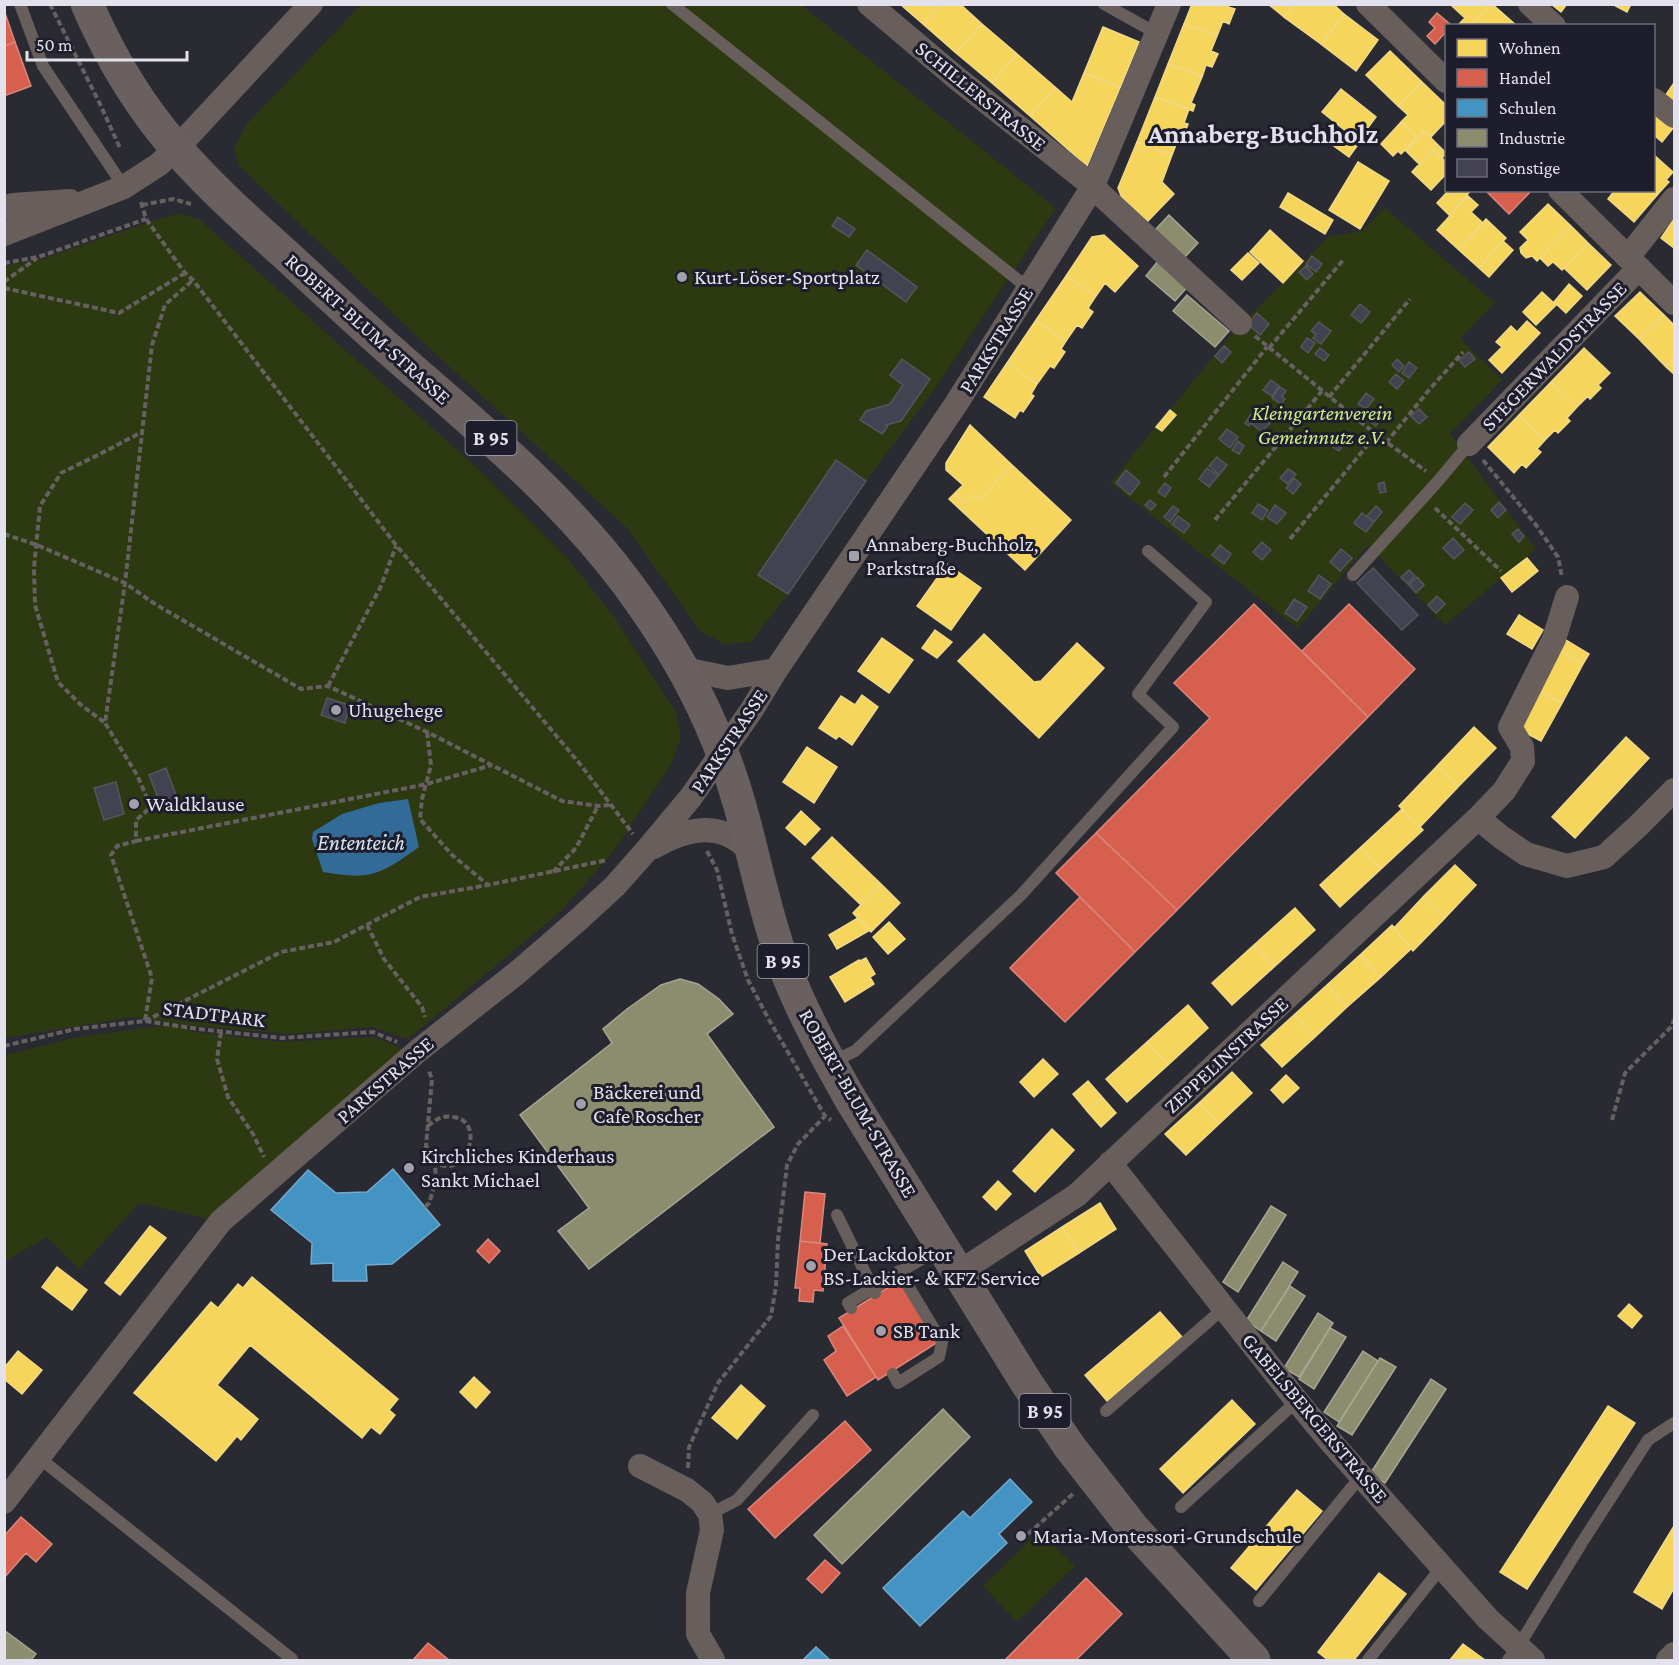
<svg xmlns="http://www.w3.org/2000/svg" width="1679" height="1665" font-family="'Crimson Pro',serif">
<rect width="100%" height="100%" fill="#2a2a32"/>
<path fill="#2d3911" d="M361,5H801L1056,208L939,383L866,481L788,594L751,642L725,644L701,632L627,528L427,346L239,166L234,148L246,125Z
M1385,208L1495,303L1460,339L1502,380L1450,434L1536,549L1445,625L1368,545L1298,628L1110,483L1231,335L1328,237L1362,231Z
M180,213L200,220L475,466L569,560L615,618L676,712L681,737L671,765L614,851L561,911L408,1039L373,1027L290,1034L193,1026L133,1017L5,1038V266L42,259L153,221Z
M175,1024L193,1032L282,1042L373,1037L406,1050L209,1219L139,1203L79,1269L47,1237L5,1261V1055L77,1037Z
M1039,1531L1075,1566L1017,1622L983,1586Z"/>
<path fill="#326b97" d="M408,799L419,847C403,858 386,872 366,875C352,877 336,874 323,872L312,839L313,832L342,814L379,803Z"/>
<path fill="#f6d55c" stroke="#f0d987" stroke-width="1.5" d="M900,4H941L923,24Z
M941,4H960L982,24L956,53L923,24Z
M1192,4H1229L1228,7L1235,9L1229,24L1223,21L1217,36L1184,24Z
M1268,4H1294L1284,17Z
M1294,4H1333L1344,14L1321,44L1284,17Z
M1454,4H1490L1470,26H1457L1465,18L1452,6Z
M1490,4H1492L1517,26H1470Z
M1551,4H1567L1561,12Z
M1612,4H1631L1627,12Z
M1344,14L1378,40L1356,71L1321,44Z
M982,24L1017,54L992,83L956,53Z
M1184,24L1217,36L1211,51L1218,54L1212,67L1206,65L1202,77L1168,64Z
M1103,27L1139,42L1120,88L1084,73Z
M1390,51L1422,82L1398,106L1366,75Z
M1017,54L1055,87L1030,116L992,83Z
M1168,64L1202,77L1191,103L1195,105L1193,111L1155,97Z
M1084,73L1120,88L1087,166L1030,116L1055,87L1072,102Z
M1422,82L1446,105V121L1431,137L1424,131L1417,138L1401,122L1408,115L1398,106Z
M1674,83V103L1665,96Z
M1341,89L1376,117L1358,141L1322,112Z
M1155,97L1189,109L1184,123L1188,124L1181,143L1177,142L1172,155L1137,142Z
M1656,113L1674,127L1662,142L1654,135V116Z
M1401,122L1417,138L1401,154L1398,151L1393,156L1381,144Z
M1424,131L1446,153L1442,158L1433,149L1419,164L1406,151Z
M1342,135L1357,146L1349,157L1334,146Z
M1137,142L1172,155L1162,182L1174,194L1147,222L1122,198L1118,188Z
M1433,149L1446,162V174L1431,190L1412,172Z
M1654,155L1673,172L1666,180L1669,182L1658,194L1654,190Z
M1358,162L1389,181L1360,229L1329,210Z
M1449,190L1454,194L1457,190H1471L1450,216L1437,203Z
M1654,190L1658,194L1634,222L1608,199L1615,190Z
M1288,193L1333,220L1325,234L1280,207Z
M1468,196L1478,205L1471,212L1483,223L1459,250L1437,230Z
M1548,204L1571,226L1537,261L1532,256L1526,258L1521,253L1520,248L1528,240L1520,232Z
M1486,219L1506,238L1479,268L1459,250Z
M1674,219V248L1661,238Z
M1571,226L1588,243L1562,270L1553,262L1548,266L1540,258Z
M1270,230L1303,261L1283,283L1250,252Z
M1104,235L1138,266L1115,292L1105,283L1096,296L1066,276L1092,237Z
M1503,241L1513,250L1489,277L1479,268Z
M1588,243L1611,265L1587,290L1564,268Z
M1248,253L1259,263L1242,280L1231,270Z
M1066,276L1096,296L1088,308L1093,312L1082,328L1077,325L1066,341L1036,320Z
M1569,284L1582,296L1566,313L1554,302Z
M1542,292L1556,305L1536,325L1523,312Z
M1640,292L1664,315L1639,339L1615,316Z
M1664,315L1674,325V359L1666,367L1639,339Z
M1036,320L1066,341L1061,349L1065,352L1054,368L1050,366L1037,384L1007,363Z
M1527,321L1540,333L1502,373L1489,360L1502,347L1496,342L1511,326L1517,332Z
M1584,348L1610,373L1598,385L1601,388L1590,399L1588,396L1577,407L1551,382Z
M1674,359V374L1666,367Z
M1007,363L1037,384L1031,394L1034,396L1023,412L1020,410L1015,418L984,397Z
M1551,382L1577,407L1567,418L1570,421L1558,433L1555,430L1545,440L1519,415Z
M1170,410L1176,415L1162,431L1156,427Z
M1519,415L1545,440L1537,449L1541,452L1526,468L1522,464L1514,473L1488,447Z
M970,425L1012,465L979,500L973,495L965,503L955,493L963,485L946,470V463Z
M1012,465L1071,520L1025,570L949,499L955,493L965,503L973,495L979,500Z
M1527,558L1538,571L1512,592L1501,578Z
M947,564L981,588L951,630L917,606Z
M1519,615L1543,630L1532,649L1507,634Z
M935,630L952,642L937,658L922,648Z
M984,634L1034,682L1041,681L1077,643L1104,668L1039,738L958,661Z
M882,638L913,660L889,693L858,671Z
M1564,639L1589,654L1583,664L1558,649Z
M1558,649L1583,664L1562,703L1535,688Z
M1535,688L1562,703L1541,741L1514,727Z
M862,695L878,707L852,745L839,736L836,739L819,728L841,696L855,705Z
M1474,727L1496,748L1458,787L1437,766Z
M1626,737L1649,758L1575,838L1552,817Z
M807,747L837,767L814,803L783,782Z
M1437,766L1458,787L1420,827L1399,806Z
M1402,809L1423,830L1381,869L1361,847Z
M801,811L820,829L805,845L786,828Z
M832,837L881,884L861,905L812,858Z
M1361,847L1381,869L1340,907L1320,885Z
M1455,865L1476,885L1445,918L1423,897Z
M881,884L900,903L871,932L853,913Z
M1423,897L1445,918L1413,951L1394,928Z
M1295,908L1315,930L1274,967L1254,945Z
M858,918L870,930L837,949L829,935Z
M889,922L905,939L888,954L873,937Z
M1392,925L1411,949L1380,978L1360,955Z
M1254,945L1274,967L1232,1005L1212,983Z
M1360,955L1380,978L1347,1007L1327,985Z
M866,958L875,974L870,977L874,984L845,1002L830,977L859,960L860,961Z
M1327,985L1347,1007L1315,1037L1294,1015Z
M1188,1005L1208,1028L1168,1065L1147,1042Z
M1294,1015L1315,1037L1282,1067L1261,1045Z
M1147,1042L1168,1065L1127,1102L1106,1079Z
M1043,1059L1058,1074L1034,1097L1020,1082Z
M1232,1072L1252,1093L1219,1124L1199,1103Z
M1286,1075L1299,1088L1283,1103L1271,1090Z
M1088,1081L1102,1097L1087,1111L1073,1094Z
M1102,1097L1116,1113L1101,1127L1087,1111Z
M1199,1103L1219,1124L1186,1155L1165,1134Z
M1052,1129L1074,1150L1035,1192L1013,1171Z
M998,1181L1011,1194L996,1210L983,1197Z
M1100,1203L1116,1229L1079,1253L1062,1227Z
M150,1226L166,1238L120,1295L105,1283Z
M1062,1227L1079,1253L1041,1277L1025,1251Z
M57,1267L87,1290L72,1310L42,1287Z
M252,1277L398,1399L389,1410L395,1415L380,1434L371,1427L362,1438L250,1345L217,1385L258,1419L241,1440L237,1436L216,1461L134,1393L211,1302L218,1308L238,1284L243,1288Z
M1629,1304L1642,1316L1632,1328L1618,1316Z
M1160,1312L1182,1337L1107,1401L1085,1375Z
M18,1351L42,1370L22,1394L4,1379V1368Z
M474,1377L490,1392L476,1408L460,1392Z
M741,1385L765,1406L737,1439L712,1418Z
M1232,1400L1255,1424L1183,1493L1160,1469Z
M1608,1406L1635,1423L1527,1589L1500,1572Z
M1297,1490L1322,1511L1256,1590L1231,1568Z
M1674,1526V1588L1662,1609L1634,1592Z
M1379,1573L1406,1594L1354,1660H1328L1318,1652Z
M1463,1644L1485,1660H1450Z"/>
<path fill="#d6604d" stroke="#da877d" stroke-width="1.5" d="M4,10L15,42L4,46Z
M1437,13L1450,24L1446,26V32L1435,44L1427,36L1435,28L1429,22Z
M15,42L31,86L4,96V46Z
M1485,190H1532L1509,214Z
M1254,604L1368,717L1177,910L1096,833L1210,718L1174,683Z
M1349,604L1415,669L1368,717L1302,651Z
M1096,833L1177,910L1135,952L1056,873Z
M1080,897L1135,952L1065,1022L1010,968Z
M805,1192L825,1194L820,1243L800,1241Z
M488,1239L500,1251L489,1263L477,1251Z
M800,1241L827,1244L823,1291L814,1290L813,1302L799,1301L800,1288H795Z
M900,1280L938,1342L878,1380L839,1318Z
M843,1326L876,1377L847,1396L824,1360L836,1351L828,1336Z
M845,1421L871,1450L775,1538L748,1509Z
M21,1517L52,1544L36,1562L26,1553L4,1578V1536Z
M825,1560L840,1573L822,1593L807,1579Z
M1086,1578L1122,1614L1076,1660H1005Z
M428,1643L449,1660H413Z"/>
<path fill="#4393c3" stroke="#73aacf" stroke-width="1.5" d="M393,1169L440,1225L392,1264L366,1265L367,1281H333V1263L311,1264L312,1243L271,1210L308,1170L336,1193L367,1192Z
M1010,1479L1032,1502L999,1534L1007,1543L920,1626L883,1588L963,1511L970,1518Z
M816,1647L830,1660H803Z"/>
<path fill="#8c8c6e" stroke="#a6a694" stroke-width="1.5" d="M1169,215L1198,243L1184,258L1155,230Z
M1158,261L1188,286L1175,301L1146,276Z
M1187,295L1229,331L1215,347L1173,311Z
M680,979L698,984L719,999L733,1014L707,1034L774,1127L589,1269L558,1231L589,1208L520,1115L612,1043L603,1029L627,1009L661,985Z
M1271,1206L1286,1215L1238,1292L1223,1282Z
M1283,1262L1298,1272L1261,1331L1246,1321Z
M1290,1286L1305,1296L1276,1341L1261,1331Z
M1318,1313L1333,1323L1299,1377L1284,1368Z
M1330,1328L1346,1337L1314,1389L1299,1379Z
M1363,1351L1378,1361L1339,1422L1324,1412Z
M1380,1358L1396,1367L1352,1435L1337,1426Z
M1431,1379L1446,1389L1385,1483L1370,1474Z
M943,1409L970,1437L842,1564L814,1535Z
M4,1630L36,1654L31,1660H4Z"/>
<path fill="#434251" stroke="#55555c" stroke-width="1.5" d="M838,217L855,229L849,237L832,226Z
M867,250L917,287L906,302L856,265Z
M1312,256L1322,264L1316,272L1306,264Z
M1306,266L1313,274L1307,280L1299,272Z
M1360,304L1370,312L1361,323L1351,315Z
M1257,313L1269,324L1260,335L1248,324Z
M1319,322L1331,331L1321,344L1313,338L1316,334L1311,331Z
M1307,338L1315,343L1308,353L1301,347Z
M1224,346L1231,352L1222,363L1215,356Z
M1320,348L1329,355L1324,361L1315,354Z
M1469,352L1475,359L1465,367L1459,360Z
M902,359L930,379L901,421L886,425L888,426L882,434L860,420L866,411L890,404L903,385L890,375Z
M1397,359L1404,366L1399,372L1392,365Z
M1409,362L1417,368L1409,378L1402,373Z
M1396,374L1404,381L1397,389L1389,382Z
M1271,380L1279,386L1272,396L1263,390Z
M1280,387L1286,391L1282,397L1285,399L1281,404L1272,398Z
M1366,393L1374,399L1366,409L1358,404Z
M1373,409L1383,416L1376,426L1365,419Z
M1419,409L1427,417L1419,424L1411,416Z
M1251,414L1255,417L1249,426L1245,423Z
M1260,415L1270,423L1262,432L1252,424Z
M1227,429L1238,437L1230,448L1219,439Z
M1337,435L1346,441L1339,451L1330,445Z
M1238,441L1244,446L1239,454L1232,450Z
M1217,457L1227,465L1219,475L1209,466Z
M836,460L866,481L788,594L758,575Z
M1207,468L1218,476L1209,487L1199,479Z
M1288,469L1296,474L1288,484L1280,478Z
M1126,470L1140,482L1130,495L1116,483Z
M1294,478L1301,484L1293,494L1286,488Z
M1384,482L1386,492L1380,493L1378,484Z
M1165,483L1171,488L1165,497L1158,492Z
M1150,500L1156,505L1151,510L1145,505Z
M1499,502L1506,510L1498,518L1491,510Z
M1465,503L1473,510L1460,524L1452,517Z
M1258,504L1268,510L1262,520L1252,513Z
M1275,505L1286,513L1277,524L1267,517Z
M1173,506L1179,510L1170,522L1164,517Z
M1376,506L1382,512L1374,522L1367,516Z
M1362,513L1374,522L1366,532L1354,523Z
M1178,516L1190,525L1184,533L1172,524Z
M1518,529L1524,536L1519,542L1512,534Z
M1453,538L1464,550L1454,559L1443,548Z
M1262,542L1271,550L1262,560L1253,552Z
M1220,545L1231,554L1224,564L1212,555Z
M1341,549L1352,558L1340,571L1330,562Z
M1373,568L1418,615L1402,630L1357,583Z
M1409,570L1415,576L1408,584L1401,577Z
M1319,575L1331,584L1320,599L1308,591Z
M1417,577L1424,585L1416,593L1409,585Z
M1437,596L1445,604L1436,613L1428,605Z
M1294,599L1307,607L1297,621L1285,613Z
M327,698L350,705L345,723L321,715Z
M166,768L179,803L162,808L149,775Z
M116,782L124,814L104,820L94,788Z"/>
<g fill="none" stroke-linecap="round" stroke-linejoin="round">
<path stroke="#666061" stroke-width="4" stroke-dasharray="6 3" stroke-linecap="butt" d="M50,4L100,104L120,148
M141,202L146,219L185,273L193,280L396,545L580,764L633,834
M142,205L173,199L191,204
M4,263L38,257L146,219
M4,282L37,258
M4,288L119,313L185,273
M1255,336L1378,436L1426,471
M1269,348L1344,259
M1329,397L1410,299
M1386,443L1429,390L1463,352
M1483,460L1536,525L1558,557L1562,577
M1164,477L1267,347
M1435,508L1501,571
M1215,520L1322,391
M4,534L37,545L125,583L155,604L301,689L328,686L427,732L562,801L598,806L611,805
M1290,539L1376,435
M328,686L381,586L396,546
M104,722L81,705L58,682L35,605L34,568L40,506L61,473L98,455L138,434L143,433
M427,732L431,765L422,799L420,819L452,855L488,885
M136,841L427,784L492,765
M707,851L717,870L732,934L748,980L768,1018L825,1116
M553,872L576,848L598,806
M367,925L384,959L422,1007L425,1017
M145,1020L152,978L111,855L117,846L136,841V820L151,807L137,775L105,723L125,583L152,345L165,305L193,280
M145,1021L281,952L334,942L420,897L488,885L607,860
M221,1032L217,1059L228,1097L253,1134L264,1157
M4,1046L75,1029L145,1021L199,1029L281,1038L373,1032L397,1042
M1612,1120L1625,1073L1671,1027L1674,1020
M428,1126C436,1119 443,1115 453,1117C482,1120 471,1164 449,1166C445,1167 439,1164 435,1164
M425,1207L429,1203L436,1181L435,1164L426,1146L432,1079L429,1071
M688,1468L689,1447L718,1383L771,1316L776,1286L778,1240L787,1165L798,1144L825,1116L831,1120
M1028,1534L1074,1493"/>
<path stroke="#685f5c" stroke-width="12" d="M20,4L43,66L124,187
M672,4L1028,288
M1104,4L1156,33
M1353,575L1439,480L1469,444
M832,1062L855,1051L1021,895L1173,727L1138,694L1206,602L1148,551
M837,1215L875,1293
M851,1308L848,1303L940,1248
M893,1374L898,1383L939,1357L942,1342L899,1271
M1106,1411L1225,1307
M38,1457L292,1659
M1181,1507L1297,1401
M710,1514L737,1500L813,1415
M1259,1601L1361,1476
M1368,1660L1441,1568
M1508,1660L1518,1647L1581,1544L1648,1440L1674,1423"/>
<path stroke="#685f5c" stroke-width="24" d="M869,4L959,80L1083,178L1240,323
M1368,4L1446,81
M1530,4L1554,26
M1654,100L1674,116
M1560,190L1674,303
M4,208L13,205L70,201
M4,234L124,187L158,165L176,149L311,4
M1628,257L1674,199
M1469,444L1639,268
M684,669L728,678L776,670
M1478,818L1504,791L1523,761L1522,747L1510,727L1554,639L1567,597
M654,847C678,833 708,822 734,838C741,842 747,848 753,853
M1110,1163L1297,1401L1331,1442L1488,1619L1533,1660
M958,1273L1077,1195L1478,818L1501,837L1526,854L1567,866L1604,857L1638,826L1674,790
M640,1466L687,1490L702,1502L710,1514L712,1530L698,1593V1634L713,1660
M4,1502L221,1221L419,1050L518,972L578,920L615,886L646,851L691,797L751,711L776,670L956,404L1092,188L1169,4
M1668,1660L1674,1654"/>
<path stroke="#6a605f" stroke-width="33" d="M87,4C110,57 139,106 177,149C210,187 248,221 285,254C325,291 365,329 407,365C484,432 564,499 626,582C678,652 716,721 740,806C755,859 765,914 784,965C802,1012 826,1056 851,1100L1026,1382L1069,1446L1133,1528L1254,1660"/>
</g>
<g fill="#a2a1ab" stroke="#1e1d2c" stroke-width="2">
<circle cx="682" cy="277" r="6"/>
<rect x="848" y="550" width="12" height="12" rx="3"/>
<circle cx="336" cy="710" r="6"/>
<circle cx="134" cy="804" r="6"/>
<circle cx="581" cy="1104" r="6"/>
<circle cx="409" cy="1168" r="6"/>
<circle cx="811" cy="1266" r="6"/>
<circle cx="881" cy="1331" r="6"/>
<circle cx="1021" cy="1536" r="6"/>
</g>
<g text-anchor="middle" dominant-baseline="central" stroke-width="6" stroke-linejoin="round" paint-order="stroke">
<g fill="#1e1d2c" stroke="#a7a6b2" stroke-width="1.5">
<rect x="465.5" y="421" width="51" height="34" rx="4.5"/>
<rect x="757.5" y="944" width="51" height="34" rx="4.5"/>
<rect x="1019.5" y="1394" width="51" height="34" rx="4.5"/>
</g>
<g font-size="20" font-weight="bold" fill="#e2e1ec">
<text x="491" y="438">B 95</text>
<text x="783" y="961">B 95</text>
<text x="1045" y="1411">B 95</text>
</g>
<g font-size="21" fill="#e2e1ec" stroke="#1e1d2c">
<text transform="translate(981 96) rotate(39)">SCHILLERSTRASSE</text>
<text transform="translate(368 329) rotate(42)">ROBERT-BLUM-STRASSE</text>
<text transform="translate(996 340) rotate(-58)">PARKSTRASSE</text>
<text transform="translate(1554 356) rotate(-46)">STEGERWALDSTRASSE</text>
<text transform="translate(729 741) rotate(-56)">PARKSTRASSE</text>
<text transform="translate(214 1014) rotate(7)">STADTPARK</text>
<text transform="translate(1226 1055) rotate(-43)">ZEPPELINSTRASSE</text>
<text transform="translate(385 1080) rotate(-41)">PARKSTRASSE</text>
<text transform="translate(858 1103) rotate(60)">ROBERT-BLUM-STRASSE</text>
<text transform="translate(1315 1418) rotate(50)">GABELSBERGERSTRASSE</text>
</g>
<g font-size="21" fill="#e2e1ec" stroke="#1e1d2c" text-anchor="start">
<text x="694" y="277">Kurt-Löser-Sportplatz</text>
<text x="866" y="544">Annaberg-Buchholz,<tspan x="866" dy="24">Parkstraße</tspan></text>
<text x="348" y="710">Uhugehege</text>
<text x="146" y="804">Waldklause</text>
<text x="593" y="1092">Bäckerei und<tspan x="593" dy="24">Cafe Roscher</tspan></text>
<text x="421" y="1156">Kirchliches Kinderhaus<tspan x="421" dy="24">Sankt Michael</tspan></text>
<text x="823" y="1254">Der Lackdoktor<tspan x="823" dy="24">BS-Lackier- &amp; KFZ Service</tspan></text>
<text x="893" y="1331">SB Tank</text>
<text x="1033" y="1536">Maria-Montessori-Grundschule</text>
</g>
<g font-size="21" font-style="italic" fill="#ceed8a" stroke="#1e1d2c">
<text x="1322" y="413">Kleingartenverein<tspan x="1322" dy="24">Gemeinnutz e.V.</tspan></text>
</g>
<g font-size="22" font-style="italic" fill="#d4e4f3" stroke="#1e1d2c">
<text x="361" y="842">Ententeich</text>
</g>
<g font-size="27" font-weight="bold" fill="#e2e1ec" stroke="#1e1d2c">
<text x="1263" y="134">Annaberg-Buchholz</text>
</g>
</g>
<rect width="1679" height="1665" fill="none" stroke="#e2e1ec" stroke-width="12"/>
<rect x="1445" y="24" width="210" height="168" fill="#1e1d2c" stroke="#6c6b79" stroke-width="1.5"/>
<rect x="1457" y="39" width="30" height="18" fill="#f6d55c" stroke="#6c6b79" stroke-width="1.5"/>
<text x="1499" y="54" font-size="18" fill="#e2e1ec">Wohnen</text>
<rect x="1457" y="69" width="30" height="18" fill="#d6604d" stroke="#6c6b79" stroke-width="1.5"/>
<text x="1499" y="84" font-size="18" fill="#e2e1ec">Handel</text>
<rect x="1457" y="99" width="30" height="18" fill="#4393c3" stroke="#6c6b79" stroke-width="1.5"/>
<text x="1499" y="114" font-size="18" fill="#e2e1ec">Schulen</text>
<rect x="1457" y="129" width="30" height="18" fill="#8c8c6e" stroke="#6c6b79" stroke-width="1.5"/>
<text x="1499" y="144" font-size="18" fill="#e2e1ec">Industrie</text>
<rect x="1457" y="159" width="30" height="18" fill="#434251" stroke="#6c6b79" stroke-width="1.5"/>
<text x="1499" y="174" font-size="18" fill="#e2e1ec">Sonstige</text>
<path d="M27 51v9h160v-9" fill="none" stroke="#e2e1ec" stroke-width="3"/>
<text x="36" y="51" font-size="18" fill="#e2e1ec" stroke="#1e1d2c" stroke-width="4.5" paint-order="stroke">50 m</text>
</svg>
